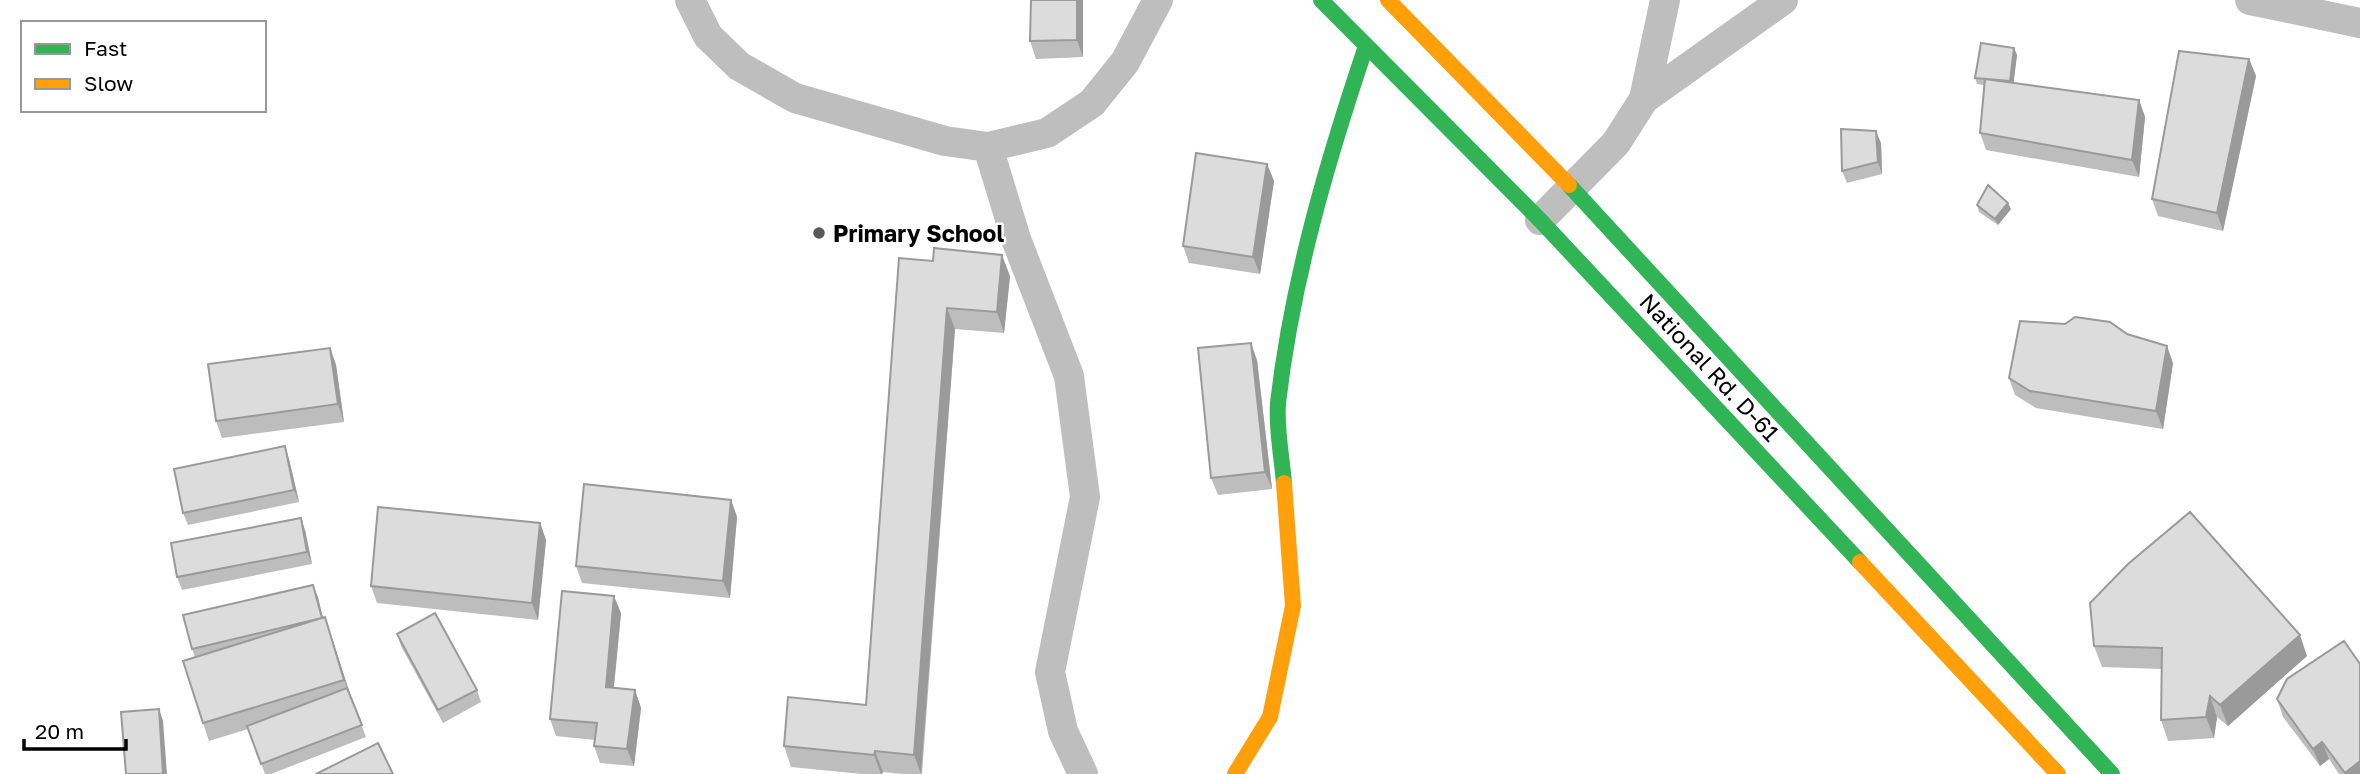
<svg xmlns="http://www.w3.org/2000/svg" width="2360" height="774" font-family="'Golos Text',sans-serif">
<rect width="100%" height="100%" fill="#fff"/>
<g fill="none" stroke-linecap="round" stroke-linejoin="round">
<path stroke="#bebebe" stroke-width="30" d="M690,0L708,36L739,66L795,98L945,141L988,147L1047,133L1092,103L1125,62L1158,0
M2250,0L2360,23
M1644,99L1783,0
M988,147L1016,239L1069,376L1085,497L1050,672L1063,731L1083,774
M1540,220L1616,143L1644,99L1665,0"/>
<path stroke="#30b455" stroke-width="16" d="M1321,0L1540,220L1860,562
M1569,185L2112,774
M1284,483C1282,458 1276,429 1278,403C1292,281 1327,162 1366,46"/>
<path stroke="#ff9f0a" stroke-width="16" d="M1388,0L1569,185
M1860,562L2058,774
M1235,774L1270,717L1293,606L1284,483"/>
</g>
<path fill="#bdbdbd" d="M1031,0H1083V57L1036,59L1030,41Z
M2014,48L2017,55L2013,83L2139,100L2145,117L2139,177L1986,150L1980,133L1984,85L1977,84L1975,78Z
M2249,59L2256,76L2223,231L2158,216L2152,199Z
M1881,143L1882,174L1847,183L1842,171Z
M1267,164L1274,181L1260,274L1189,263L1183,246Z
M1977,205L2011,209L1998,225L1979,212Z
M933,261L1010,276L1004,333L955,329L922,774H903L883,772L882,774H862L791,767L784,746L866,705Z
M2127,334L2173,363L2163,429L2036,408L2015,395L2009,378Z
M330,348L336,365L344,422L222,438L216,421Z
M1257,360L1272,489L1218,495L1211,478Z
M289,459L299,502L188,525L183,513Z
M731,500L737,517L730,598L582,583L576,566Z
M540,523L546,540L538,620L377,603L371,586Z
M305,530L312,564L182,590L177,577Z
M313,585L323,618L331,635L351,697L366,737L271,774H265L248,729L209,741L203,723L195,657L192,649Z
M2090,603L2307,656L2228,726L2217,717L2214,738L2168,741L2161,720L2162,669L2102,667L2094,646Z
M621,613L614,688L635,690L641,708L634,766L600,763L594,746L595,740L556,736L550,719Z
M397,634L477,690L481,702L443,723L401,646Z
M2277,699L2360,774H2339L2329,759L2320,766L2283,717Z"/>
<path fill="#9a9a9a" d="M1077,0H1083V57L1077,40Z
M2014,48L2017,55L2013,88L2010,81Z
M2249,59L2256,76L2223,231L2217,213Z
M2139,100L2145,117L2139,177L2132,160Z
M1876,131L1881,143L1882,174L1878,162Z
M1267,164L1274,181L1260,274L1253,257Z
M2008,203L2011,209L1998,225L1995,219Z
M1002,255L1010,276L1004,333L997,312Z
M947,308L955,329L921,774L914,755Z
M1251,343L1257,360L1272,489L1265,472Z
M2167,346L2173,363L2163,429L2156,411Z
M330,348L336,365L344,422L338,404Z
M285,446L289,459L299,502L294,490Z
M731,500L737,517L730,598L723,581Z
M301,518L305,530L312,564L307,552Z
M540,523L546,540L538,620L532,603Z
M313,585L318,597L326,631L322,618Z
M614,596L621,613L612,704L606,687Z
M325,617L331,635L351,697L344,680Z
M2300,635L2307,656L2228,726L2220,705Z
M635,690L641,708L634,766L627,749Z
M2210,696L2217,717L2214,738L2206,717Z
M159,709L163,721L167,774H163Z
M2322,742L2329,759L2320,766L2313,749Z
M875,751L883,772L882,774H881L874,755Z
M2360,761V774H2345V773Z"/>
<path fill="#dcdcdc" stroke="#9a9a9a" stroke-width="2" d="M1031,0H1077V40L1030,41Z
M1981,43L2014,48L2010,81L1975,78Z
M2179,51L2249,59L2217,213L2152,199Z
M1985,79L2139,100L2132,160L1980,133Z
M1841,129L1876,131L1878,162L1842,171Z
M1196,153L1267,164L1253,257L1183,246Z
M1988,185L2008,203L1995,219L1977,205Z
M934,248L1002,255L997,312L947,308L914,755L875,751L874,755L784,746L788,697L866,705L899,258L933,261Z
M2075,317L2110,322L2127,334L2167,346L2156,411L2030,391L2009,378L2020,321L2065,324Z
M1251,343L1265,472L1211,478L1198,348Z
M330,348L338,404L216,421L208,364Z
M285,446L294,490L183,513L174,469Z
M584,484L731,500L723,581L576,566Z
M378,507L540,523L532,603L371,586Z
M2190,512L2300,635L2220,705L2210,696L2206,717L2161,720L2162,648L2094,646L2090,603L2128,564Z
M301,518L307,552L177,577L171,543Z
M313,585L322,618L192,649L183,615Z
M562,591L614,596L606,687L635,690L627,749L594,746L597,723L550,719Z
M435,613L477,690L438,710L397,634Z
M325,617L344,680L203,723L183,661Z
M2344,641L2360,664V761L2345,773L2322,742L2313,749L2277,699L2287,679Z
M347,688L362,725L261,764L247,726Z
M159,709L163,774H126L121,712Z
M378,743L393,774H316Z"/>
<circle fill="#595959" stroke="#fff" stroke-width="2.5" cx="819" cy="233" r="7"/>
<g text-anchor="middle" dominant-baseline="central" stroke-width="5" stroke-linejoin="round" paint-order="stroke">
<g font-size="23" font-weight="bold" fill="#000" stroke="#fff" text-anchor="start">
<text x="833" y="233">Primary School</text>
</g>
<g font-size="23" fill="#000" stroke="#fff">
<text transform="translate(1710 367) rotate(47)">National Rd. D-61</text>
</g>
</g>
<rect x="21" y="21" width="245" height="91" fill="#ffffff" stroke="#999999" stroke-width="2"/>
<rect x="35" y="44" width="35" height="10" fill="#30b455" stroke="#999999" stroke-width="2"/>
<text x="84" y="56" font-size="21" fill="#000000">Fast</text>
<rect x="35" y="79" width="35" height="10" fill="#ff9f0a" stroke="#999999" stroke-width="2"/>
<text x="84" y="91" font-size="21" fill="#000000">Slow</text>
<path d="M24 739v10h102v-10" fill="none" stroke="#000000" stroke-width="3.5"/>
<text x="35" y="739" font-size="21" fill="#000000" stroke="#ffffff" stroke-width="5" paint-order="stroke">20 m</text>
</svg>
